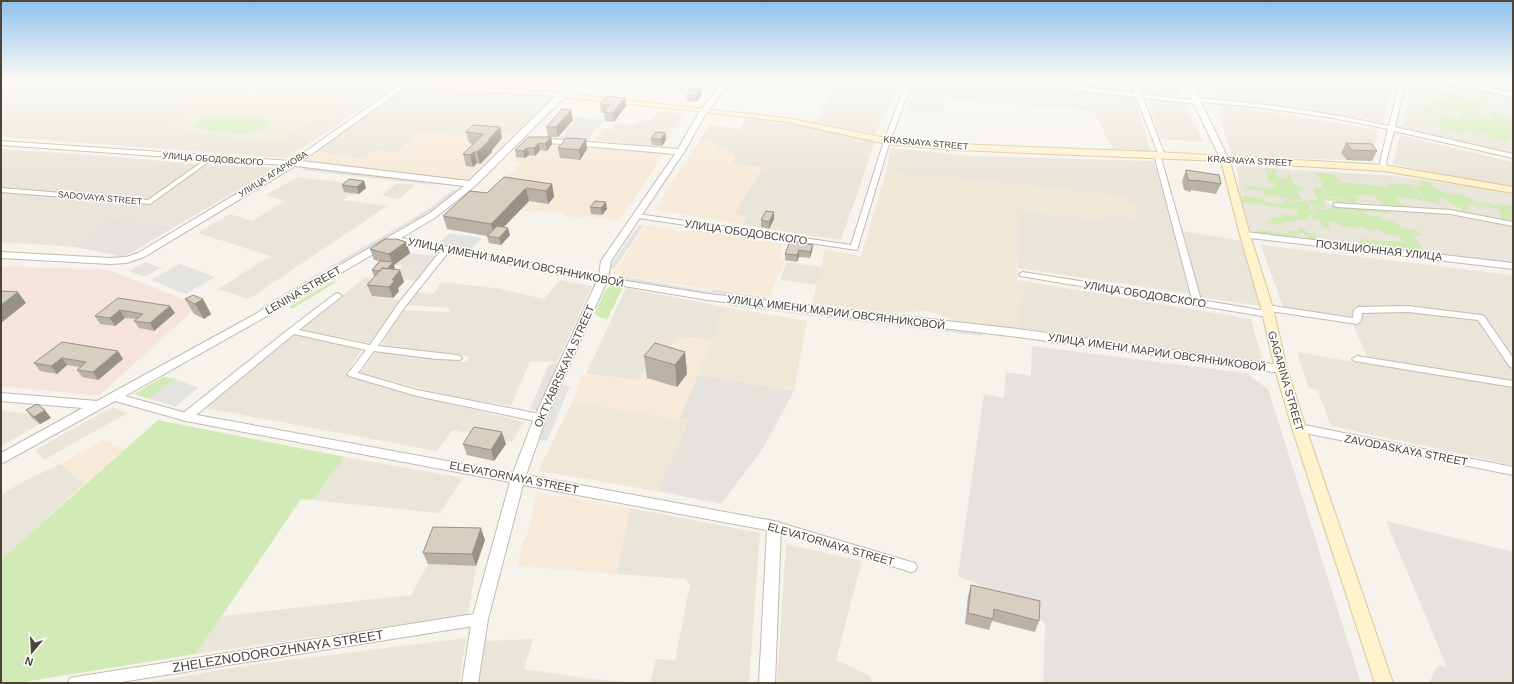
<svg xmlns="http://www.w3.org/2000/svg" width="1514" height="684" font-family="Helvetica,sans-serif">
<rect width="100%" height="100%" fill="#f6f3ec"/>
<path fill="#eae5da" d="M1,80H180L177,83H189L182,96L189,97L180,105L195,107L171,125L178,128L203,131L201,134L281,141L313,118L345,120L286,158L1,137Z
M585,80H715L701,96L624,88L618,91L581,88Z
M734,80H766L760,88L730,85Z
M837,80H902L875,134L814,122L840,81Z
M915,80H982L1134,97L1151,151L1113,150L1093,111L944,98L943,111H928V113L907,112Z
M1024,80H1129L1135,92L1049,83Z
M1139,80H1175L1182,97L1147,93Z
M1208,80H1395L1383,122L1297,108L1212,98Z
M1413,80H1430L1513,98V154L1402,127Z
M1456,80H1513V92Z
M320,81L390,89L350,116L324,113L350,96L306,90Z
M410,87L549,95L554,96V99L519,135L474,130L468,135L418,132L397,153L375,150L364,159L316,152L399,91Z
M1147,98L1183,101L1204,142L1161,139Z
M1216,104L1379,130L1370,158L1372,161L1235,156L1231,154Z
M659,111L684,114L666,140L657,139L651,146L595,140L604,129H612L615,122L633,125L641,120L650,121Z
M745,119L808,126L875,142L841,240L743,225L747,217L734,215L733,164L727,154L729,150L716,149L719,143L700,140L710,125L740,129Z
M1400,135L1513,162V188L1393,164Z
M891,148L973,156L1154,161L1190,294L1018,268L1019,210L1105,220V216L1138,218L1134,207L1128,202L1127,197L983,181V182L954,179V176L937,175V177L886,172Z
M1,149L93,155L199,164L151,200L1,188Z
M204,164L276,168L174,227L109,219L101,229L76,247L1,242V193L151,204Z
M1237,166L1395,176L1480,188L1513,195V221L1447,210L1326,200L1331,206L1439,214L1513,226V264L1470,257L1251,233L1240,195Z
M298,177L354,184L359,194L348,196L344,200L387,206L249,299L218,289L270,256L198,233L230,214L252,221L285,201L266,195Z
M397,183L415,185L399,199L382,196Z
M1183,231L1243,241L1260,306L1200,297Z
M1261,245L1513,275V465L1331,426L1318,391L1309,388L1297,352L1371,365L1349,316L1283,307Z
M787,262L821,267L817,285L780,280Z
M403,265L429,266L417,281L392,278Z
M366,277L385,280L371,296L403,300L370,343L299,329Z
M560,280L592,286L557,362L530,361L511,406L455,397L360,373L377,351L466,362L469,356L421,352L381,346L402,310L449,312L451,308L405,305L415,292L433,294L442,282L495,288L544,299Z
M1023,281L1251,319L1263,361L1019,328Z
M626,288L725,307L712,341L692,337L677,340L637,380L586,374Z
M292,333L363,347L345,375L422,397L524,422L512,442L452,430L437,451L204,408Z
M112,407L127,413L44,460L35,450Z
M1,410L36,415L40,424L1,446Z
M345,457L463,478L440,513L312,500Z
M61,464L84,484L1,559V495L28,479Z
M630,508L760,533L749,683H650L656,659L675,660L690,584L685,579L616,574Z
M786,544L862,561L836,660L871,676L872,683H777Z
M428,564L476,566L468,615L196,654L222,616L411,595Z
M466,638L459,683H143L251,665Z
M533,639L524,669L584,678L634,683H478L486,641Z"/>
<path fill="#f7ead8" d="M474,130L519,135L477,177L468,180L309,161L307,158L316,152L364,159L375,150L397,153L418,132L468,135Z
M700,140L719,143L716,148L729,150L727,154L734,155L733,164L763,167L735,214L748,217L743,225L729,222L655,210Z
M530,143L587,149L592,148L663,154L635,198L618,221L590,216L588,217L582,216L580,218L561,215L563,213L549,211L548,212L535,210L533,212L482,204L521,163L513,161Z
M646,225L687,232L689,229L783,244L780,252L782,253L780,258L785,259L770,297L713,288L711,290L613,274Z
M692,337L712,341L680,418L572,402L583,375L637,380L677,340Z
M102,440L125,449L84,484L61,464Z
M537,492L630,508L616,574L518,566L523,541L529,530Z"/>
<path fill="#e6e2dd" d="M109,219L174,227L124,257L76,247L100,229L97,228Z
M1032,346L1246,373L1268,389L1361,683H1043L1045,624L1022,603L958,576L984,394L1004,398L1006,372L1031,376Z
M698,375L794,391L762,450L721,504L657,491L689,420L680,418Z
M1386,521L1513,552V683H1429L1438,665L1447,667Z"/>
<path fill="#efe8d6" d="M180,80L320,81L307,90L351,96L324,113L350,116L345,120L313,118L281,141L200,134L203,131L177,128L171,125L195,108L179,105L189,97L182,96L188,83L177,84Z
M517,80H541L537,88L511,87Z
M886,172L936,177L937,175L955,176V179L982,182L983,181L1127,197L1128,202L1137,203L1134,207L1138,219L1105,216L1106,220L1019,210L1017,280L1023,281L1019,328L955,321L937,314L924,311L892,313L812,303L825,250L861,256Z
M725,307L807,321L794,391L698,375Z
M572,402L689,420L657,491L538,471Z"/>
<path fill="#f6e3e0" d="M1,266L109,270L199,305L99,396L1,386Z"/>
<path fill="#d2eab5" d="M1428,89L1462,95V100L1483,101L1477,116L1490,119L1488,126L1490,127L1493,111L1499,112L1498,115L1509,117L1510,119L1513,120C1513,138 1513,148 1492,138C1488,136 1486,132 1481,132L1479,135L1466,132L1464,134L1440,129L1439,121L1443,117L1432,116L1422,112L1426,108L1432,112L1460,120L1463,112L1434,106L1432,98L1447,101L1448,98L1429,92Z
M217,115L262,119L267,120L268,124C257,141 217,131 200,129L193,127L194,123L202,118Z
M1265,168L1276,169L1278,178L1284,179L1288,177L1287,171L1289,172L1294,185L1302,186L1304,192L1298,191L1295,186L1301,198L1305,200L1295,199L1293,202L1286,198L1264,195L1263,191L1247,189L1245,186L1276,188L1274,184L1268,180Z
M1316,173L1334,174L1339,182L1387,187V183L1412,185L1424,200L1397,197L1395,199L1409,207L1383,205C1373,193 1369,196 1354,195L1358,203L1345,202L1342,198L1325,196L1322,183Z
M1420,180L1427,181L1435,189L1453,195V193C1463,194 1471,199 1480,203C1486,201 1494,204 1499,207V204L1513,206V222L1511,223L1499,220L1500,213L1498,209L1467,205L1469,211H1463L1460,207L1452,206L1446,199L1437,198L1442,205L1434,202H1427L1414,186H1422Z
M1313,188L1322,189L1325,197L1342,199L1345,203L1323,200L1327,208L1312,207L1309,200H1319L1317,199Z
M1242,196L1262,198L1266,202L1285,204V200L1293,203L1299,201H1307L1314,215L1309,214L1310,219L1296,220L1293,222H1285L1282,223L1283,225L1267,223V222H1273L1271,217H1279V214L1298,216L1297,210L1243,202Z
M1331,206L1387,209L1391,214L1368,211L1365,214L1369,216H1379L1380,220C1389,220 1396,221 1402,228L1418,231L1422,236H1413L1424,250L1370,245L1365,241L1367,245L1362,244L1359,239L1405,242C1399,235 1392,236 1384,233C1381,232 1380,229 1375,229V232C1368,230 1363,226 1356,226V228L1340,226L1337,222L1327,221L1323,215L1331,229L1324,228L1318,220L1312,219V216H1315L1314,212L1322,215L1316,212L1314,208L1330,210Z
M1298,227L1304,228L1307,233L1315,234L1317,240L1307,239L1305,234L1296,233L1298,238L1259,233L1257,229L1281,233H1289V231H1299Z
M333,281L336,282L292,309L289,307Z
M611,285L623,287L607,320L597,316L595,313L605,291Z
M163,377L176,379L148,399L134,394Z
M158,420L345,457L312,500L301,499L196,654L18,683H1V559Z"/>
<path fill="#e5e3e0" d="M577,117L604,120L587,141L559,139Z
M305,167L435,182L434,185L302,170Z
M452,190H457L435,209L264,310L260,308L430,208Z
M639,225H644L614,269L609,268Z
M449,233L482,238L469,251L437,245Z
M410,253L436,256L429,266L393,265Z
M145,262L161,268L145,277L129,271Z
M180,264L215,277L186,294L151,280Z
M620,276L712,292L713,289L768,298L767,302L716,293L711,294L621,280Z
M732,302L982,331V336L730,306Z
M559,363L537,410L530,409L549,364Z
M176,379L198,388L176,406L148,399Z
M562,385L570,386L547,441L538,440Z"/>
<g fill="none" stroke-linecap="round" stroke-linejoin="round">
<g stroke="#c2bbae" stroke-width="2">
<path id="minor" d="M409,80H415L408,87H404L403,86Z
M907,80H913L890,141L857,250L638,218L634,216L638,214L851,245L884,141Z
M1000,80H1018L1135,93L1130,80H1136L1141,94L1193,100L1196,98C1261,103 1325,112 1389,126L1400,80H1406L1395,127L1513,154V158L1394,131L1386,162L1387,168L1384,170L1381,168L1380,162L1388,129C1326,115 1263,107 1200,102L1197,104L1143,98L1165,156L1161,158L1201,300L1271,312L1272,314L1271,316L1268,317L1020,276L1019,274L1023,272L1192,299L1154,155L1158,153L1136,97L1003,82Z
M209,157L211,158V160L150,204L1,192V188L148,200Z
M1334,203L1450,210L1513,222V226L1450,214L1337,207L1333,205Z
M443,248H449L450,250L404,308L378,346L457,355L460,356L462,358L460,360L436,359L374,351L358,373L417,390L540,414L544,415L545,418L544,421L540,422L417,396L349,376L347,374L349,372L366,350L294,334L190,420H182L181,417L182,414L289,329L335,294L338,293L342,296L299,330L370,345L398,304Z
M1267,305L1353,318L1354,310L1358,307L1408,306L1481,315L1484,316L1513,358V368L1510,367L1478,320L1408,312L1362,313L1361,321L1357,324L1264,310L1263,308Z
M1357,356L1513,381V387L1354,361L1352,359Z
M1299,424L1513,467V475L1295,431L1294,428L1295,425Z
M774,521L911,562L915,563L917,567L915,571L911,572L770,529L768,526L770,523Z
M480,613L484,615L486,619L484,623L480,625L115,683H68L70,678L75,677Z"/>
</g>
<g stroke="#c2bbae" stroke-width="2">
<path id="tertiary" d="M570,80H577L565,97L475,186L436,217L401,238L599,276L601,261L675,154L537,142L533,140L537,138L678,149L698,114L724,80H731L705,115L684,152L611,261L608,278L708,294L1018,329L1281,365L1285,366L1287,369L1285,372L1281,373L1018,337L708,300L606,283L546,418L526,475L779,522L781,526L775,683H759L767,530L523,485L488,619L478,683H462L472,619L510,482L186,421L115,401L1,464V453L83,408L1,401V393L97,401L252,316L430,213L464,186L295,166L144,257L127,263L110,264L1,258V252L110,258L126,257L138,253L284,165L1,145V141L292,161L401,84H404V88L302,161L469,181L559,93ZM394,242L597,281L534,418L513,473L186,413L125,396L260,320Z
M1187,80H1193L1200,100L1229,160L1228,162H1222L1221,160L1192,100Z
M1439,80H1452L1513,93V97L1442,82Z
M1245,232L1513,263V269L1242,237L1240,235Z"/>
</g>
<g stroke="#d6c79b" stroke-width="2">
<path id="secondary" d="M338,80H365L401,84L543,91L787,118L887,138L956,144L1157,152L1384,165L1513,187V193L1384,171L1230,162L1250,235L1273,308L1287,369L1306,428L1393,683H1375L1292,428L1275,369L1261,308L1240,235L1221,161L956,150L887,144L787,122L705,112L543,95L401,88L342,82Z"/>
</g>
<use href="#minor" fill="#fff" fill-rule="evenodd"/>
<use href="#tertiary" fill="#fff" fill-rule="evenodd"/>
<use href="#secondary" fill="#fff3cd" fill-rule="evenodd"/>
</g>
<path fill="#bab2a6" d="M701,90V96L697,102L687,101V95Z
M625,98L626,106L614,122L605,121L604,113H601L600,104Z
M571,110L573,120L558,137H548L546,127Z
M500,127L502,138L492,150V152L480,164L477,163L473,167L466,166L463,154L473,144L469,143L466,132Z
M665,133L666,140L662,146L652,145L651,139Z
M551,137L552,144L547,151L540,150L535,156L529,155L525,158L516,157L515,150Z
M1346,143L1377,151L1372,161L1347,160L1341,153Z
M558,148L587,149L580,160L560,158Z
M1186,170L1221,184L1216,194L1191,190V192L1184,190L1182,181Z
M364,181L366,188L359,194L344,192L342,185Z
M552,184L554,197L548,204L529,201L504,227L510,235L501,245L489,243L487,236L447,229L443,216L487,193Z
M590,207L607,209L602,215L591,214Z
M774,219L769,229L761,227V220Z
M813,245L812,251L810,258L799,257L797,262L785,260V254Z
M370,249L410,253L394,265L395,270L404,282L398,288L399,291L393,298L372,296L367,285L374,277L372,270L379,261L374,260Z
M118,298L175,313L154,331L139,328L134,321L136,319L125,318L115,326L100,324L95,316Z
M185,299H203L211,314L204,319L194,314Z
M62,342L118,351L123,359L98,380L82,377L77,370L80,367L67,365L57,374L40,371L34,363Z
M685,352L687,374L677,387L647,378L644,356Z
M26,410L51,418L40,424L32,418Z
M463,444H506L494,461L467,455Z
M485,540L476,566L428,564L423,553Z
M971,585L1039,621L1035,632L992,621L989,630L965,624L968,596Z"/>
<path fill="#979187" d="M701,90V96L697,102L696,96Z
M625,98L626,106L614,122L613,113Z
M571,110L573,120L558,137L556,127Z
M500,127L502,138L492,150V152L480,164L477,152Z
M665,133L666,140L662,146L661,139Z
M551,137L552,144L547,151L545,144Z
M586,139L587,149L580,160L579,150Z
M539,143L540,150L535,156L534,148Z
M527,148L529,155L525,158L523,151Z
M474,152L477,163L473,167L470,155Z
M364,181L366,188L359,194L357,187Z
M552,184L554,197L548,204L546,191Z
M526,188L529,201L494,237L491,224Z
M606,202L607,209L602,215L601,208Z
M774,212V219L769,229V222Z
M508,228L510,235L501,245L499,238Z
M406,242L410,253L394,265L395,270L384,271L392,263L389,254Z
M813,245L812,251L810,258V252Z
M799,250V257L797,262V255Z
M400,270L404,282L398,288L399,291L393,298L389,287L392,280Z
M18,292L26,303L1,323V305Z
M203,299L211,314L204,319L195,304Z
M170,306L175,313L154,331L150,323Z
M120,310L125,318L115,326L110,318Z
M118,351L123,359L98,380L93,372Z
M685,352L687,374L677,387L675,365Z
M62,358L67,365L57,374L51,366Z
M45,410L51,418L40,424L34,417Z
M502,432L506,444L494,461L491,450Z
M481,528L485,540L476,566L472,554Z"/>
<path fill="#d8cfc1" stroke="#979187" d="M691,89L701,90L696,96L687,95Z
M607,96L625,98L613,113L604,112L609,105L600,104Z
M562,109L571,110L556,127H546Z
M473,125L500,127L488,140H490L477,152H474L470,155L463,154L483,134L466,132Z
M656,132L665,133L661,139H651Z
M528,137H551L545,144L539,143L534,148H527L523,151L515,150Z
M566,138L586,139L579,150L558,148Z
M1346,143L1372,144L1377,151L1352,150Z
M1186,170L1219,175L1221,184L1195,180V181L1188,180Z
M504,177L552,184L546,191L526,188L491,224L443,216L470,191L487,193Z
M349,179L364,181L357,187L342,185Z
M595,201L606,202L601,208L590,207Z
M766,211L774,212L769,222L761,220Z
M497,226L508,228L499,238L487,236Z
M385,239H397L406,242L389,254L370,249Z
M790,241L813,245L810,252L799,250L797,255L785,254Z
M380,261L393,262L387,269L382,268L380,271L372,270Z
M382,268L400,270L392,280H395L389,287L367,285Z
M1,291L18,292L1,305Z
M193,295L203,299L195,304L185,299Z
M118,298L170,306L150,323L134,321L143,314L120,310L110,318L95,316Z
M62,342L118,351L93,372L77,370L86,362L62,358L51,366L34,363Z
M655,343L685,352L675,365L644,356Z
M37,404L45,410L34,417L26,410Z
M474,427L502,432L491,450L463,444Z
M433,527L481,528L472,554L423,553Z
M971,585L1040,601L1039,621L994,609L993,619L968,613Z"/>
<linearGradient id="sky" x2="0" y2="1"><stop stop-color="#8fc1ec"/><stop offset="0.45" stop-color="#fbfaf6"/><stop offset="1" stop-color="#fbfaf6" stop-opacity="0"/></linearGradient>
<rect width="1514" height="176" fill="url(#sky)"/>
<g text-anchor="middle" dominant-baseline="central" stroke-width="3" stroke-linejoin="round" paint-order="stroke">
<g font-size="9" fill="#4b4439" stroke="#fff">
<text transform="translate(926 143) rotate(5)">KRASNAYA STREET</text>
<text transform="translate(213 159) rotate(4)">УЛИЦА ОБОДОВСКОГО</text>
<text transform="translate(1250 161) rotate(3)">KRASNAYA STREET</text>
<text transform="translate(273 174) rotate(-32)">УЛИЦА АГАРКОВА</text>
<text transform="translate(100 198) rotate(5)">SADOVAYA STREET</text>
</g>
<g font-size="11" fill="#4b4439" stroke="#fff">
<text transform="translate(746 232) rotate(8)">УЛИЦА ОБОДОВСКОГО</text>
<text transform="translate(1379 250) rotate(6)">ПОЗИЦИОННАЯ УЛИЦА</text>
<text transform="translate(516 262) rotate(11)">УЛИЦА ИМЕНИ МАРИИ ОВСЯННИКОВОЙ</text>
<text transform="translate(303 290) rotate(-30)">LENINA STREET</text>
<text transform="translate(1145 294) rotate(9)">УЛИЦА ОБОДОВСКОГО</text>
<text transform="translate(836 312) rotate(7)">УЛИЦА ИМЕНИ МАРИИ ОВСЯННИКОВОЙ</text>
<text transform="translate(1157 352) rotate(8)">УЛИЦА ИМЕНИ МАРИИ ОВСЯННИКОВОЙ</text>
<text transform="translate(564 366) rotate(-66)">OKTYABRSKAYA STREET</text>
<text transform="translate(1286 381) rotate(74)">GAGARINA STREET</text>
<text transform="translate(1406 450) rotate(11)">ZAVODASKAYA STREET</text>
<text transform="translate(514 477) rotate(11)">ELEVATORNAYA STREET</text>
<text transform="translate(831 544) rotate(16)">ELEVATORNAYA STREET</text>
</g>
<g font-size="13" fill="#4b4439" stroke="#fff">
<text transform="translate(278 651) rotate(-9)">ZHELEZNODOROZHNAYA STREET</text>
</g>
</g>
<rect width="1514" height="684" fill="none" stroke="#4b4439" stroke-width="4"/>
<g transform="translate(32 652) rotate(198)" stroke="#ffffff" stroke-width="3" paint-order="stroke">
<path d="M0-3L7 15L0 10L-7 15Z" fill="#4b4439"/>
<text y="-6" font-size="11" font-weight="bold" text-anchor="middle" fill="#4b4439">N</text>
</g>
</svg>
